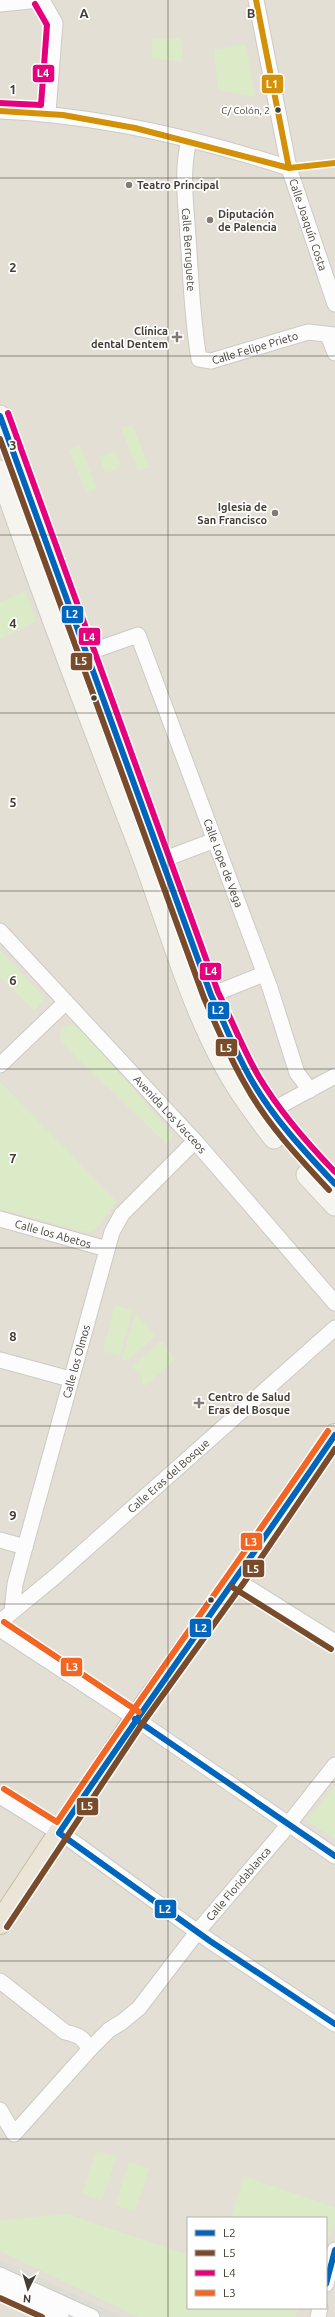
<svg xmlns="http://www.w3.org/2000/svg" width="335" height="2317" font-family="Ubuntu,sans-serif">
<rect width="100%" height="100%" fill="#eeede8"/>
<path fill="#e3dfd5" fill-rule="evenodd" d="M0,0H335V2317H0ZM188,2218H326V2308H188Z"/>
<path fill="#dbeac7" d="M181,38L183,62L152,58V39Z
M246,44L255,97L218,90L214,50Z
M132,424L149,467L138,471L121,428Z
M80,445L97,489L86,493L69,450Z
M115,451L121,467L105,473L99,457Z
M25,591L36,621L0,639V602Z
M0,950L45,999L34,1011L0,977Z
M70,1025L79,1027L174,1136L166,1144L64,1045L59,1037L63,1028Z
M0,1082L117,1202L94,1231L87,1232L0,1209Z
M115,1305L132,1310L120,1356L103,1351Z
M135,1313L155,1336L127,1361L122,1360Z
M161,1341L176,1359L145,1386L142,1384V1377L132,1367Z
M335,1786V1838L334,1839L307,1820Z
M96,2151L116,2157L102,2201L82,2194Z
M129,2162L149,2168L135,2212L115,2205Z
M244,2176L335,2207V2222L326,2243V2218H231Z
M68,2214L188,2255V2308H299L295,2317H138L0,2251V2220Z"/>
<path fill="#dddcd7" d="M0,2260L123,2317H103L0,2269Z"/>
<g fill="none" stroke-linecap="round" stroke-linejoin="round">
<g stroke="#cccac5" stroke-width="17">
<g id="street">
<path d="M42,0L55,23L48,113"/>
<path id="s1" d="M256,0L289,168L335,304"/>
<path d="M0,4L40,0"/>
<path d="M0,111C98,115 196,138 289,168"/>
<path id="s2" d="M189,140C181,173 186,204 188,237C191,278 192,319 199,359L211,361L308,332L335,335"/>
<path d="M328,335L335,353"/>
<path id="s3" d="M78,656L138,635L270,988L297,1073L310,1090"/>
<path d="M162,860L215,840"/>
<path id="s4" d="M0,931L195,1141L335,1303"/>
<path d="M211,995L264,974"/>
<path d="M0,1065L66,1002"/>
<path d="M263,1115L335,1076"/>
<path id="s5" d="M0,1219L107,1249"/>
<path d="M0,1360L70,1379"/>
<path d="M0,1540L25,1547"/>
<path d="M236,1580L335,1642"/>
<path id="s6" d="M12,1611L15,1584L25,1547L112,1232L122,1214L195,1141"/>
<path id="s7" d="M0,1622L57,1575L335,1328"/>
<path d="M0,1629L120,1708L335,1856"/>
<path d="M0,1796L72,1841L210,1941L335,2024"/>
<path d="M0,1981L65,2032C78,2035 84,2037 89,2050"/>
<path id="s8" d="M0,2110L14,2134L89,2050L109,2030L122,2022L139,2008L198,1931L280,1835L335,1765"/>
<path d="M0,2275L92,2317"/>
<path d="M326,2284L335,2250"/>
<path d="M0,2289L61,2317"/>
<path d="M318,2317L320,2308"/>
</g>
</g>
<g stroke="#cecabf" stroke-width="23">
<path id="secondary" d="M0,416L211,995C225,1024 237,1054 252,1081C275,1120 304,1152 335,1184
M0,471C43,597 91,721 139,846C166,917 189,1001 225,1066C239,1092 256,1115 274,1138
M307,1175L335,1205"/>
</g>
<g stroke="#c6baa3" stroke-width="24">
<path id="highway" d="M0,1923L135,1719L244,1569L335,1435"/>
</g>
<use href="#street" stroke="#fcfcfc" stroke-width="15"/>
<use href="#secondary" stroke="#f6f4ee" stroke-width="21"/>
<use href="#highway" stroke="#ebe5d8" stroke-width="22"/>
<g stroke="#fff" stroke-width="9">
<path id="bus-1" d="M0,416L211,995C225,1024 236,1054 252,1081C274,1119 305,1152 335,1184
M335,1435C244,1569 149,1699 59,1833L210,1941L335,2024
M135,1719L335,1856
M326,2284L335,2250"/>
</g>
<g stroke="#fff" stroke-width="9">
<path id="bus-2" d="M0,439L204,998C217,1027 229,1057 245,1084C267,1124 298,1157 329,1190
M232,1587L331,1649
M7,1927L142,1724L250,1574L335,1449
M0,2298L42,2317"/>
</g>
<g stroke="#fff" stroke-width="9">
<path id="bus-3" d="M0,103L41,105L47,25L35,4
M8,413L218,992C232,1020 243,1050 259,1077C280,1112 307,1143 335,1172"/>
</g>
<g stroke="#fff" stroke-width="9">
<path id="bus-4" d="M4,1622L139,1712
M4,1789L57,1822C145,1690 239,1562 328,1431"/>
</g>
<g stroke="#fff" stroke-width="9">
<path id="bus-5" d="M256,0L289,168
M0,111L63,115L135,128L289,168L335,163"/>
</g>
<use href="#bus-1" stroke="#0065bd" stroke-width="6"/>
<use href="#bus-2" stroke="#7a4b2a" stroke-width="6"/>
<use href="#bus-3" stroke="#e5007d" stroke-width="6"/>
<use href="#bus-4" stroke="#f26522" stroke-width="6"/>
<use href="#bus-5" stroke="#d3910a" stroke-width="6"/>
</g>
<path fill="none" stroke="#443e34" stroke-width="1" stroke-opacity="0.55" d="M168,0V2317M0,178H335M0,356H335M0,535H335M0,713H335M0,891H335M0,1069H335M0,1248H335M0,1426H335M0,1604H335M0,1782H335M0,1961H335M0,2139H335"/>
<g fill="#443e34" stroke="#fff" stroke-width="1.5">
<circle cx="278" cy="110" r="3.5"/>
<circle cx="94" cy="698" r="3.5"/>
<circle cx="211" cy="1600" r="3.5"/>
</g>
<g fill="#807b73" stroke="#fff" stroke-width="1.5">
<circle cx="129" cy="185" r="4"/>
<circle cx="210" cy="220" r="4"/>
<path d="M175 331h4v4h4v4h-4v4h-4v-4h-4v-4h4z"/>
<circle cx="275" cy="513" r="4"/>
<path d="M197 1397h4v4h4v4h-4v4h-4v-4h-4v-4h4z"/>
</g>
<g text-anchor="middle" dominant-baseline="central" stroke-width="3.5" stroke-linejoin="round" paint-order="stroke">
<g font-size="10" fill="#443e34" stroke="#fff" text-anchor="end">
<text x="270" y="110">C/ Colón, 2</text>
</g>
<g font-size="11" font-weight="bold" fill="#443e34" stroke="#fff" text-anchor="start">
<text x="137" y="185">Teatro Principal</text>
<text x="218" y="214">Diputación<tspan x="218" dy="13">de Palencia</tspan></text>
<text x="168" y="331" text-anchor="end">Clínica<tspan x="168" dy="13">dental Dentem</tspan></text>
<text x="267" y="507" text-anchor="end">Iglesia de<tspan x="267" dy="13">San Francisco</tspan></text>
<text x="208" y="1397">Centro de Salud<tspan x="208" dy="13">Eras del Bosque</tspan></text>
</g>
<g font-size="11" fill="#443e34" stroke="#fff">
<text stroke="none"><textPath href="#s1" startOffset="231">Calle Joaquín Costa</textPath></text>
<text stroke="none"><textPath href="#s2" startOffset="110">Calle Berruguete</textPath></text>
<text stroke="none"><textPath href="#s2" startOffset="278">Calle Felipe Prieto</textPath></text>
<text stroke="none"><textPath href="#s3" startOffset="307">Calle Lope de Vega</textPath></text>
<text stroke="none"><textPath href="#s4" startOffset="250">Avenida Los Vacceos</textPath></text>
<text stroke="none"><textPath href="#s5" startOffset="55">Calle los Abetos</textPath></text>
<text stroke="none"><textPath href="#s6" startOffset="258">Calle los Olmos</textPath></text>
<text stroke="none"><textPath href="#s7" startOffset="223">Calle Eras del Bosque</textPath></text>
<text stroke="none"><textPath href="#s8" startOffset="365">Calle Floridablanca</textPath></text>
</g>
</g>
<g font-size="13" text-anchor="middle" font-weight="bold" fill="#443e34" stroke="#fff" stroke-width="3.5" stroke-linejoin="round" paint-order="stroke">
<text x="84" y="18">A</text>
<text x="251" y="18">B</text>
<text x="13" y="94">1</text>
<text x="13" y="272">2</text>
<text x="13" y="450">3</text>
<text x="13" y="628">4</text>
<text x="13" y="807">5</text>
<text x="13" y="985">6</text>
<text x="13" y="1163">7</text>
<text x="13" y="1341">8</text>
<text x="13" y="1520">9</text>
</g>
<g stroke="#fff" stroke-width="1.5">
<rect x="32" y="64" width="23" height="19" rx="4" fill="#e5007d"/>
<rect x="261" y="74" width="23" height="20" rx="4" fill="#d3910a"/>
<rect x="61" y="605" width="23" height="19" rx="4" fill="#0065bd"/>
<rect x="78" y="627" width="23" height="19" rx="4" fill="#e5007d"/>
<rect x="70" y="652" width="23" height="19" rx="4" fill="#7a4b2a"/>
<rect x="199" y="962" width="23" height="19" rx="4" fill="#e5007d"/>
<rect x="207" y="1001" width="23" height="19" rx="4" fill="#0065bd"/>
<rect x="215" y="1038" width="23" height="19" rx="4" fill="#7a4b2a"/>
<rect x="240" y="1532" width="23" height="19" rx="4" fill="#f26522"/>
<rect x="242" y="1559" width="23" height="19" rx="4" fill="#7a4b2a"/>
<rect x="189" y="1618" width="23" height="20" rx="4" fill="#0065bd"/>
<rect x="60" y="1657" width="23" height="20" rx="4" fill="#f26522"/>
<rect x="76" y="1797" width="23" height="19" rx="4" fill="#7a4b2a"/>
<rect x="154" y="1899" width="23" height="20" rx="4" fill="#0065bd"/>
</g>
<g font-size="11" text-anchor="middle" font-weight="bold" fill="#fff">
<text x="43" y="77">L4</text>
<text x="272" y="88">L1</text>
<text x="72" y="618">L2</text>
<text x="89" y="641">L4</text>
<text x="81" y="665">L5</text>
<text x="211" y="975">L4</text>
<text x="218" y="1014">L2</text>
<text x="226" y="1052">L5</text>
<text x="251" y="1546">L3</text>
<text x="253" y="1573">L5</text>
<text x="201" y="1632">L2</text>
<text x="72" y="1671">L3</text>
<text x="87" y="1810">L5</text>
<text x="165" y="1913">L2</text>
</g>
<rect x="187" y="2217" width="140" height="92" fill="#ffffff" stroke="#b4b2ae"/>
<rect x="195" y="2230" width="20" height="6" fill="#0065bd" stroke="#b4b2ae"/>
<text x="223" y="2237" font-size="12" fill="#443e34">L2</text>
<rect x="195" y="2250" width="20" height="6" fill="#7a4b2a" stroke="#b4b2ae"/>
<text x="223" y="2257" font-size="12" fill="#443e34">L5</text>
<rect x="195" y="2270" width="20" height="6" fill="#e5007d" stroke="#b4b2ae"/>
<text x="223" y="2277" font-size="12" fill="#443e34">L4</text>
<rect x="195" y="2290" width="20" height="6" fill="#f26522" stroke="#b4b2ae"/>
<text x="223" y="2297" font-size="12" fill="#443e34">L3</text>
<g transform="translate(28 2289) rotate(185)" stroke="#ffffff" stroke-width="3" paint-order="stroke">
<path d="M0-3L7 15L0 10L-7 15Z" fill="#443e34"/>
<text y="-6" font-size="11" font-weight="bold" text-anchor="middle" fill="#443e34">N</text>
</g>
</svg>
